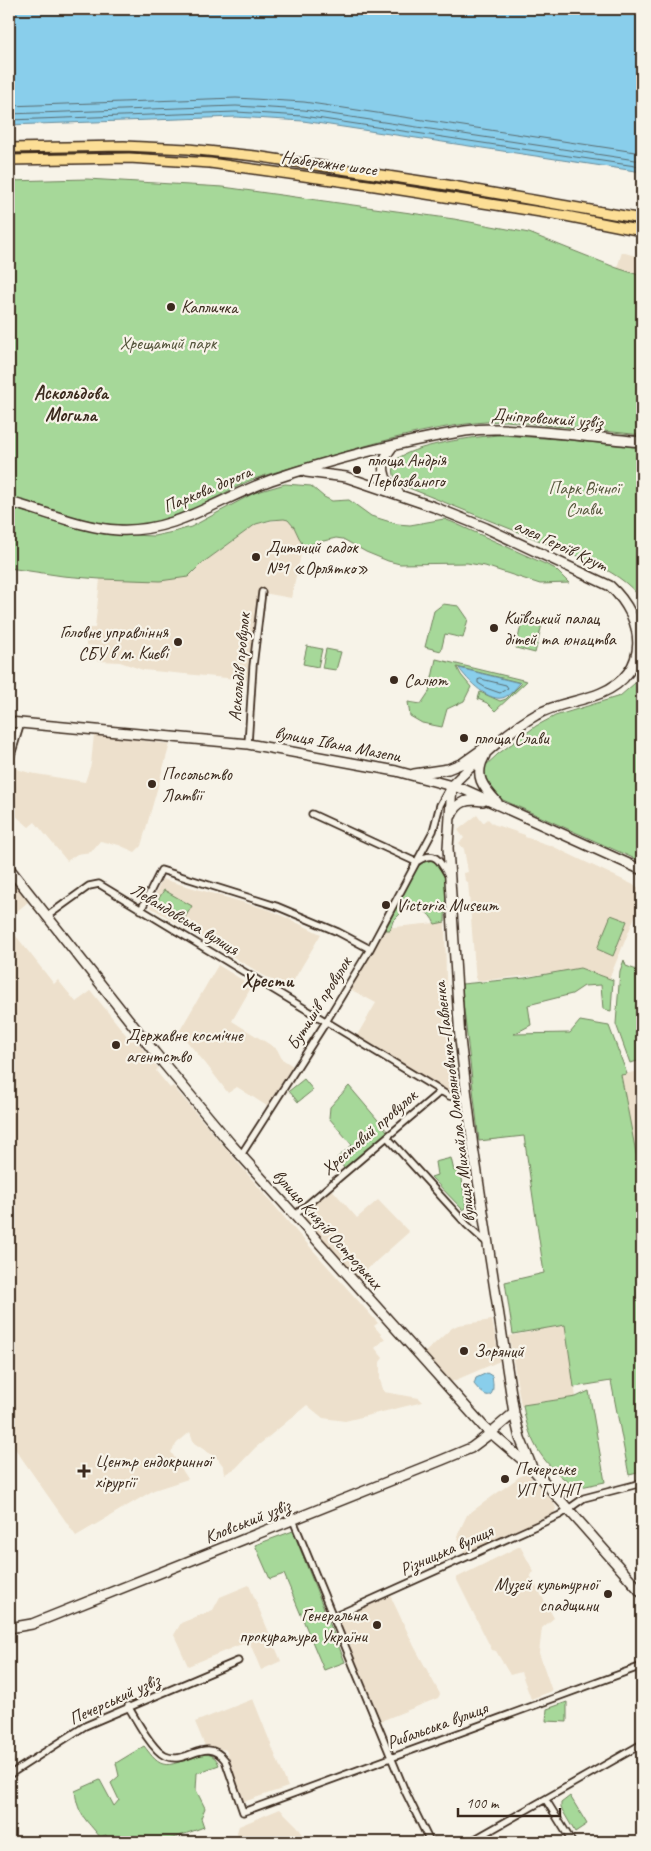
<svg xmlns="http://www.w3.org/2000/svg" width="651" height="1851" font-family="Caveat,sans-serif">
<rect width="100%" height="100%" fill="#f7f3e8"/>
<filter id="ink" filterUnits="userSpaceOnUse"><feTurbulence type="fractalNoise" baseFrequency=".02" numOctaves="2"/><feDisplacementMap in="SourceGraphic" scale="10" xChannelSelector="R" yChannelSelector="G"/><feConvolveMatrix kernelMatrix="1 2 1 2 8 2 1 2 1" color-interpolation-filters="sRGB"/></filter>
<g filter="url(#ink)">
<path fill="#ede0cc" d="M622,252L642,258V276L617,268Z
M284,519L288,520L294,527L303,546L291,598L258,592L247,680L143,670L120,662L100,661L94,659L95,646L86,645L87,628H95L100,579H127L193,573L201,564L256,524Z
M94,734L170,744L141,846L135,852L119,845L100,841L91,852L77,854L67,861L35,822L29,827L9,810V770L10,767L30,773L85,782L91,764Z
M477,815L483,823L488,819L493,824L525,835V837L552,846L642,889V900L609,979L580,968L554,973L476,981L468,882L465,881L464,873L468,872L464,849L459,843L464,838L458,830Z
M9,873L29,901L9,918Z
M162,879L270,910L321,934L288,990L150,907Z
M445,922L446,978L457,1086L454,1091L451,1092L356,1037L376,1003L348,988L384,928Z
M9,927L54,984L58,980L76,1002L91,991L131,1041L135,1039L158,1068L156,1071L170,1088L173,1086L295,1230L378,1323L374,1326L385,1339L375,1348L383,1358L380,1362V1380L384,1392L419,1398L423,1402L345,1421L323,1418L307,1405L255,1448L236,1468L225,1474L224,1467L218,1459L194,1443L190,1432L177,1443L171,1452L188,1479L154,1490L76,1536L9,1440Z
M218,965L252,986L232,1021L277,1049L282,1059L293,1066L267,1106L237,1087L228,1093L206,1064L179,1032Z
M642,1070V1192L621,1075Z
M330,1187L357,1218L378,1200L409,1232L355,1280L299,1215Z
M492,1320L500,1361L449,1383L423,1354L452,1328L458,1325Z
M565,1325L576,1397L521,1406L509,1336Z
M526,1472L554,1503L556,1508L554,1514L548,1518L466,1556L457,1536L467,1515Z
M520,1546L534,1572L530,1575L554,1618L542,1628L539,1653L552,1691L531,1699L521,1672L510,1675L496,1651L492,1650L456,1578Z
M249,1585L281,1661L261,1670L249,1641L188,1666L174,1635L181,1623L213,1610L220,1597Z
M390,1595L414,1646L440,1694L438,1698L381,1721L339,1622L341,1617Z
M253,1699L288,1787L243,1802L226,1750L205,1746L195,1722Z
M280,1809L297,1826L308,1842H234L239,1826Z"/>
<path fill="#a6d899" stroke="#70815c" d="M87,179L223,187L454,219L529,233L617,268L642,276V435L506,421C432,422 347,452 276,472C266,475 256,478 247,482C217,496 189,514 157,523C111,534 53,510 9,497V181Z
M501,435L571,440L642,448V600C628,581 611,572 590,561L409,488C395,481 391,477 395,461C410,445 478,436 501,435Z
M285,484L311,486L324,497L332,501L349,500L371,516L397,524L410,525L444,519L452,522L554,568L569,583L540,584L485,566L467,563L400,564L388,561L366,552L343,539L336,538L303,546L294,527L288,520L284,519L271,520L256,524L201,564L188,577L160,581L100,579L63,576L9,568V507L73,527L104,534L154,536L173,532L191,527L254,493Z
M443,604L459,606L468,619L463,638L445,634L441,651L425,647L434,611Z
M523,616L543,620L535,653L516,648Z
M307,646L322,649L318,667L303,664Z
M326,649L341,652L336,670L322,668Z
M436,659L527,681L495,711L487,703L478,699L480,692L500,701L506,699L522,683L457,667L461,675L471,687L464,701L447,709L442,727L422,723L410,716L408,702L421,704L429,692Z
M642,677V862L503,800C491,791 480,782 485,766L498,754L536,726L555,716L620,696Z
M433,860L443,867L446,880L445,922L435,924C429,911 421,907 406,908L393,921L390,930H385L416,868L424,862Z
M164,890L192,906L184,919L156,903Z
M611,915L627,921L613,956L597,949Z
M624,960L626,966L642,972V1060L630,1063L616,1024L620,971Z
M580,968L613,980L611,1011L603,1009L601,985L584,986L572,994L528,1005L531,1025L514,1034L570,1033L580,1021L609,1026L627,1074L621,1075L642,1184V1472L629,1475L611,1381L574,1387L565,1325L513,1334L505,1282L544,1273L524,1136L479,1141L463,1001L462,984L525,978Z
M304,1079L313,1090L298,1102L289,1091Z
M349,1086L388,1132L344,1168L337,1158L352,1145L329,1118L330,1107Z
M451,1158L454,1171H461L466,1208L463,1210L431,1177L437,1175L435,1162Z
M589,1391L605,1482L576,1488C544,1465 529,1445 523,1405L576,1397Z
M293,1531L345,1662L324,1670L284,1574L270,1579L255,1545Z
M567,1702V1722L546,1721L547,1709Z
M144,1746C149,1752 155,1762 163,1764C179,1769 210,1739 219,1765L197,1773L196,1790L205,1808L201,1818L204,1827L163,1842H109V1839L106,1835L100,1837C86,1819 78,1816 75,1791L100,1780L114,1806L119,1800L111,1783L119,1776L116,1763Z
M570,1796L587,1824L575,1832L561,1808V1803Z"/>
<path fill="#89ceeb" stroke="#6a8c99" d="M9,9H642V172L303,121L236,117L9,125Z
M459,668L520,683C516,688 511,694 505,697C490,704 467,680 459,668Z
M487,1373L492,1376C496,1398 488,1402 474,1384L476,1378Z"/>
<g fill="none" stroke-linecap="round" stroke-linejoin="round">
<path stroke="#5a6c70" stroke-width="1" d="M9,106L236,98L304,102L642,153
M9,114L236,106L304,110L642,161
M9,120L236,112L303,116L642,167
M481,679L506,685L508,688L500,693L486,688L478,683V680Z"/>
<g stroke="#3b2a1e" stroke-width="9">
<path id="street" d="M248,744L253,666L262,592
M9,762L21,723
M312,814L416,862
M418,861C435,850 440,861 448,875
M141,910L161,870L276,906L338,932L370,949
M46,917L89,886L99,884L449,1096L457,1098L466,1097
M387,1137L467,1225L487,1243
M241,1155L324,1025L370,949L433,831L440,805L450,787
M294,1216L441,1091
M293,1520L405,1791L430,1842
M333,1617L560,1515L584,1498L642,1483
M128,1706C135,1718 152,1750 165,1756C187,1766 205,1735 225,1760L243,1812L642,1666
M9,1775L85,1726L238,1661
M546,1800L572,1842
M470,1842L642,1744"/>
</g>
<g stroke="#3b2a1e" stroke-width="12">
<path id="secondary" d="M392,447C379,463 381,480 398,492
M306,472L346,477L434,507L486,528L610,586C646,619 651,672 601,693C580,702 556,703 536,715C504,733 478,760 452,785
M9,502C45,511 81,528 118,530C175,533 220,498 271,480C333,459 401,442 465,431C492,427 518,430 544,432C577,435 610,439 642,442
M9,722L248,744L396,771L463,789L642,870
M485,755C473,776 483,787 497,802
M414,774L448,769L463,763L487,746
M452,785L448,848L460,1039L473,1147L514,1413L520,1438L531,1465
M451,816C458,800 468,799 483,801
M9,868L155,1053L230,1143L484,1427L532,1468L642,1593
M9,1628L32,1624L442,1460L471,1448L487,1436L514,1413"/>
</g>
<g stroke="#3b2a1e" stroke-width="12">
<path id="primary" d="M9,148L124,146L188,149L255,156L447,185L642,219
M9,160L129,158L210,163L375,186L566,216L642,231"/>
</g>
<use href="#street" stroke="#f7f3e8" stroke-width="5.5"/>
<use href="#secondary" stroke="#f7f3e8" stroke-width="9"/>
<use href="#primary" stroke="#fcde96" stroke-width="9"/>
</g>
</g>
<g fill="#3b2a1e" stroke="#f7f3e8" stroke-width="2">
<circle cx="171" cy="307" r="5"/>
<circle cx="357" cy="470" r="5"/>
<circle cx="256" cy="557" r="5"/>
<circle cx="494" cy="628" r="5"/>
<circle cx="178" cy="642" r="5"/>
<circle cx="394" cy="680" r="5"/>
<circle cx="464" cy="738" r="5"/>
<circle cx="152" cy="784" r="5"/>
<circle cx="386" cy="905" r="5"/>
<circle cx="116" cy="1045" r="5"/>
<circle cx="464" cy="1351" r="5"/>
<path d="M81.5 1463.5h5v5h5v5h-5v5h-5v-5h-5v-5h5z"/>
<circle cx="505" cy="1479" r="5"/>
<circle cx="608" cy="1594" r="5"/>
<circle cx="377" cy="1625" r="5"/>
</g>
<g text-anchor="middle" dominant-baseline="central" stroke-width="4.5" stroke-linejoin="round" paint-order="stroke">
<g font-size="18" fill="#3b2a1e" stroke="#f7f3e8">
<text transform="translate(329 163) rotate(8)">Набережне шосе</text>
<text transform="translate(547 418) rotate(4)">Дніпровський узвіз</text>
<text transform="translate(207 489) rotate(-23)">Паркова дорога</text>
<text transform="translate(561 545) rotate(25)">алея Героїв Крут</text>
<text transform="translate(239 667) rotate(-85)">Аскольдів провулок</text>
<text transform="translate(338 744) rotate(11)">вулиця Івана Мазепи</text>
<text transform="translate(185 919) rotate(31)">Левандовська вулиця</text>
<text transform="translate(319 1003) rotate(-58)">Бутишів провулок</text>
<text transform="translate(454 1102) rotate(-97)">вулиця Михайла Омеляновича-Павленка</text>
<text transform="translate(369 1132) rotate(-41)">Хрестовий провулок</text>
<text transform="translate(328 1229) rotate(48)">вулиця Князів Острозьких</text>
<text transform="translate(247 1521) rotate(-22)">Кловський узвіз</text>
<text transform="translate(446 1550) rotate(-24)">Різницька вулиця</text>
<text transform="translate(114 1699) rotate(-25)">Печерський узвіз</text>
<text transform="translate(437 1725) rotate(-20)">Рибальська вулиця</text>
</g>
<g font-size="18" fill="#3b2a1e" stroke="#f7f3e8" text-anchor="start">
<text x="181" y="307">Капличка</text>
<text x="367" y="460">площа Андрія<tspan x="367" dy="21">Первозваного</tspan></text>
<text x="266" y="547">Дитячий садок<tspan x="266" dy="21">№1 «Орлятко»</tspan></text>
<text x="504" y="618">Київський палац<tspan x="504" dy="21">дітей та юнацтва</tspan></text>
<text x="168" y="632" text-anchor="end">Головне управління<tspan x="168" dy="21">СБУ в м. Києві</tspan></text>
<text x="404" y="680">Салют</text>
<text x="474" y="738">площа Слави</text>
<text x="162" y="774">Посольство<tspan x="162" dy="21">Латвії</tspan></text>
<text x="396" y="905">Victoria Museum</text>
<text x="126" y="1035">Державне космічне<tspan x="126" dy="21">агентство</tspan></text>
<text x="474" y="1351">Зоряний</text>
<text x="95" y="1461">Центр ендокринної<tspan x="95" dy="21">хірургії</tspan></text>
<text x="515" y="1469">Печерське<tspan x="515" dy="21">УП ГУНП</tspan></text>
<text x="598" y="1584" text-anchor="end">Музей культурної<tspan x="598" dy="21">спадщини</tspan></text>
<text x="367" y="1615" text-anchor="end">Генеральна<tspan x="367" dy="21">прокуратура України</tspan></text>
</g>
<g font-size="18" fill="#56563d" stroke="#f7f3e8">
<text x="168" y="343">Хрещатий парк</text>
<text x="584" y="488">Парк Вічної<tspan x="584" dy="21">Слави</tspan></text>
</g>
<g font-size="19" font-weight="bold" fill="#3b2a1e" stroke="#f7f3e8">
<text x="71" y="393">Аскольдова<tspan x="71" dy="22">Могила</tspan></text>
<text x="268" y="981">Хрести</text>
</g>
</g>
<rect width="651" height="1851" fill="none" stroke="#f7f3e8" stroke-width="30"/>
<rect x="15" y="15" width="621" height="1821" fill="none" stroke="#3b2a1e" stroke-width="2" filter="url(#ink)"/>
<path d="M458 1808v8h102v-8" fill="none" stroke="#3b2a1e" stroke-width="2.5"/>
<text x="466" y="1808" font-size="15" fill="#3b2a1e" stroke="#f7f3e8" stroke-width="4" paint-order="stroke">100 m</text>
</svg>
